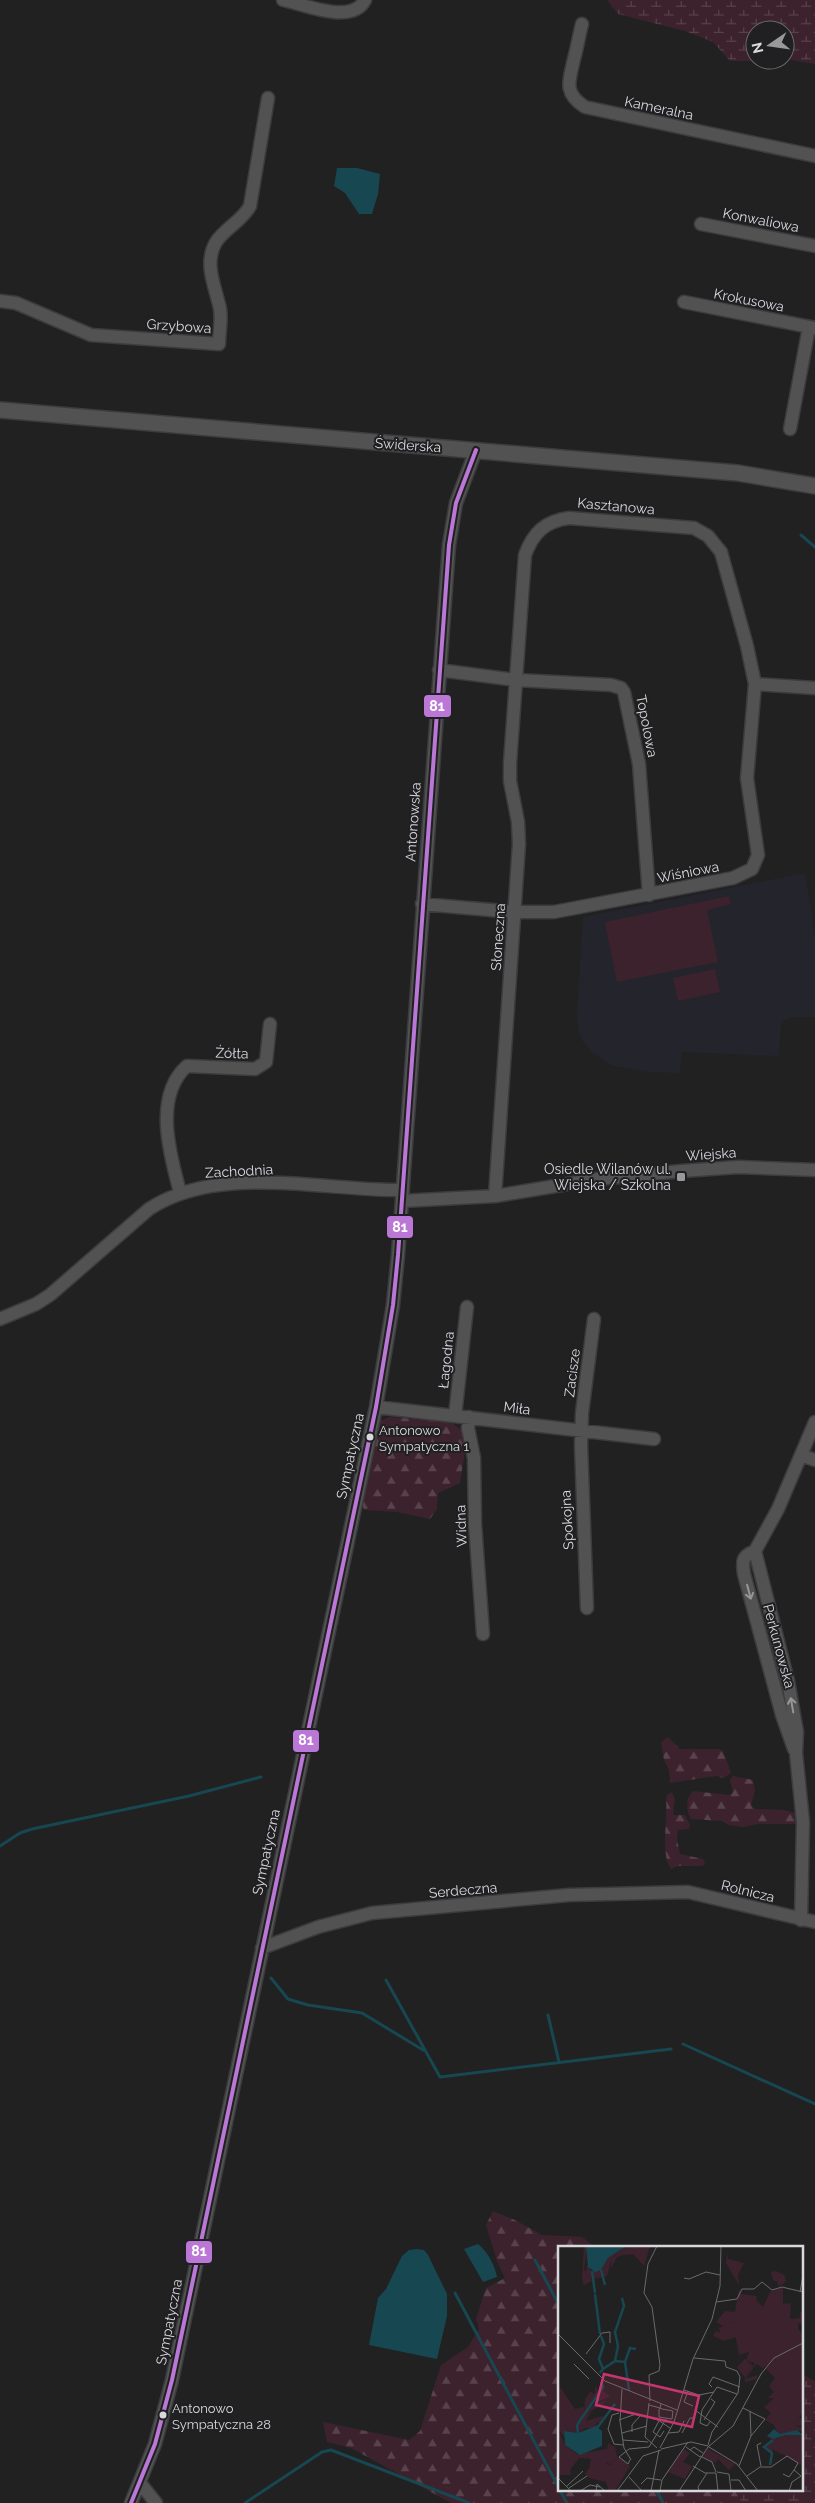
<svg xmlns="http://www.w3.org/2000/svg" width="815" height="2503" font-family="Raleway,sans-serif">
<defs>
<pattern id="forest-firs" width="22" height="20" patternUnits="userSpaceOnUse" patternTransform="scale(1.25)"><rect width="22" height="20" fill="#3c222d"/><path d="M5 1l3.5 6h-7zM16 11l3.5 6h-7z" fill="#58424b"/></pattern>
<pattern id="wetland-marsh" width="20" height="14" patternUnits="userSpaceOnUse" patternTransform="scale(1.25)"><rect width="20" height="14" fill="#3c222d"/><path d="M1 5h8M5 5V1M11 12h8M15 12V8" fill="none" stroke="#58424b"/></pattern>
</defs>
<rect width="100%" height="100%" fill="#212122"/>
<path fill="#24242c" d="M805,873L815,937V1017H792L781,1022L779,1056L682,1052L680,1073L652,1072L613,1066L592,1052L583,1042L578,1030L577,1011L583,917Z"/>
<path fill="url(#forest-firs)" d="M390,1417L450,1422L462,1430L465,1451L460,1483L438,1493L437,1509L430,1519L397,1512L364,1510L362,1504L380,1421Z
M668,1737L680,1749H719L723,1751L731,1773L723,1778L716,1776L670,1783L669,1770L664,1760L661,1742Z
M733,1776L753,1780L755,1790L751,1806L755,1809L784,1810L795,1813L797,1817L796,1824H758L743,1827L729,1825L722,1821L691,1819C686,1810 685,1799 693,1791L729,1795L733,1792L730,1780Z
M672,1792L675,1799L673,1815H685L690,1825L689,1829L678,1830L677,1839L680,1854L703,1859L705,1864L702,1866H678L671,1869C660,1854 668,1820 666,1801L667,1795Z
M493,2211L515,2220L542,2235L582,2237L595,2247H559V2489H734L742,2503H451L351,2448L327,2442L323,2422L409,2440L420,2431L441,2365L468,2347L479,2329L476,2319L486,2288L505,2278L497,2261L486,2225Z"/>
<path fill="url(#wetland-marsh)" d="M607,0H815V64L785,59V30H755V60H779L762,66L750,61H730L713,42L685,31L618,14Z
M801,2374L815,2381V2503H742L734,2489H801Z"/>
<path fill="#3c222d" d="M729,896L731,904L707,910L718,962L617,982L605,922Z
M715,969L720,992L678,1001L673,978Z"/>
<path fill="#174751" d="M337,168H357L380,174L378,194L372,214H359L345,193L334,186Z
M478,2244C487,2251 495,2265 497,2277L483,2282L464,2249Z
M417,2249L424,2250L428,2255L447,2294V2316L437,2359L369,2345L378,2298L386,2289L402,2256L409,2250Z"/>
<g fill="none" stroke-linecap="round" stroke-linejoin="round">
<path stroke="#174751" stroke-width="3" d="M801,535L815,547
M0,1846L20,1833L32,1829L189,1796L261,1777
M271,1978L288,1999L308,2005L362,2013L423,2050
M386,1980L440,2077L671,2049
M548,2015L559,2062
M683,2044L815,2104
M535,2260L559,2305
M455,2293L559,2488
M559,2489L567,2503
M656,2489L663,2503
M245,2503L322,2452L331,2450L469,2503"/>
<g stroke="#3c3c3e" stroke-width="15">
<path id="minor" d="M283,0C306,5 352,25 365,0
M582,24C579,36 577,48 574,59C569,81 563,93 585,107L815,156
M701,224L815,246
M0,301L16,303L91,335L219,344C219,333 222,320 220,309C216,288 203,264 216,242C225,228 242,221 250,206L268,98
M684,302L815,328
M790,429L809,327
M439,670L516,680L611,685L621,688L624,692L639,764L649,895
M755,684L815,688
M422,904L514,912H554L733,878L752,869L758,855L747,778L755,684L747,646L721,552L708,536L694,528L569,518C545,521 533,533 525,555L510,763V781L518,822L519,844L495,1196
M180,1192C170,1155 153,1096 187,1066L255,1069L266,1062L270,1024
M402,1201L495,1196L598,1179L682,1171L738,1167L815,1170
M0,1319L36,1304L50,1295L149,1209C219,1163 323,1191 402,1190
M376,1407L654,1439
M455,1416L467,1307
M469,1417L468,1428L474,1458L475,1524L483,1634
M801,1455L815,1460
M755,1551C742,1556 742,1561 744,1574L782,1715L794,1749
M587,1608L581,1445L582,1413L594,1319
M801,1920L803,1822L796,1753L797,1732L788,1681L755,1551L778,1509L815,1422
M262,1948L318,1927L372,1913L569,1895L688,1892L815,1922
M140,2483L156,2503
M131,2503L155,2444L172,2380L376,1407L393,1305L398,1255L449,545L456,503L476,450"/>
</g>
<g stroke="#3c3c3e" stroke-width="18">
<path id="tertiary" d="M0,410L738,473L815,486"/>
</g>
<use href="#minor" stroke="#525253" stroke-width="12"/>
<use href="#tertiary" stroke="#525253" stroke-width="15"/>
<g stroke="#202023" stroke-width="8">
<path id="bus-1" d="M131,2503L155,2444L172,2380L376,1407L393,1305L398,1255L449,545L456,503L476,450"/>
</g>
<use href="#bus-1" stroke="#ba77d6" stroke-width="4"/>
</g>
<defs><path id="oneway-shaft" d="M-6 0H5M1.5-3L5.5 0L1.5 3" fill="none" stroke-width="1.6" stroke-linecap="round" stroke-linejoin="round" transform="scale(1.25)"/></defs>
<g stroke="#969698">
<use href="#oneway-shaft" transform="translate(749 1592) rotate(75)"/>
<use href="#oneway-shaft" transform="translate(792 1705) rotate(-100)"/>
</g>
<rect fill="#99999b" stroke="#202023" stroke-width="2" x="676" y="1172" width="10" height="10" rx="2.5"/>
<g fill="#d9d9dc" stroke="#202023" stroke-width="2">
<circle cx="370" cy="1437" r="4.5"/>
<circle cx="163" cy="2415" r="4.5"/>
</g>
<g text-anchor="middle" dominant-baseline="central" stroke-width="4" stroke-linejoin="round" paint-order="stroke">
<g font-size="13" fill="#d9d9dc" stroke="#202023" text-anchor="start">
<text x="379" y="1430">Antonowo<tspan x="379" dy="16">Sympatyczna 1</tspan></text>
<text x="172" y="2408">Antonowo<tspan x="172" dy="16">Sympatyczna 28</tspan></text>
</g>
<g font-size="14" fill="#d9d9dc" stroke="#202023">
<text transform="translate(659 108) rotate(12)">Kameralna</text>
<text transform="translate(761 220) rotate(11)">Konwaliowa</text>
<text transform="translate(749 300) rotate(11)">Krokusowa</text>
<text transform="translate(179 326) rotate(4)">Grzybowa</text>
<text transform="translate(408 445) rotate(4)">Świderska</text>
<text transform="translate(616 506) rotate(5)">Kasztanowa</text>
<text transform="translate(647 726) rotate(79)">Topolowa</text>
<text transform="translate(413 822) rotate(-86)">Antonowska</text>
<text transform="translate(688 872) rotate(-11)">Wiśniowa</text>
<text transform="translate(498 937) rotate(-86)">Słoneczna</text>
<text transform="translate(232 1053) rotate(2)">Żółta</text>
<text transform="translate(711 1154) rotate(-4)">Wiejska</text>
<text transform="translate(239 1171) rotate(-3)">Zachodnia</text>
<text transform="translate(446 1360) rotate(-84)">Łagodna</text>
<text transform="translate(572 1373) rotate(-83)">Zacisze</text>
<text transform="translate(517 1408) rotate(7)">Miła</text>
<text transform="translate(350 1456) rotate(-78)">Sympatyczna</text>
<text transform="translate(567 1520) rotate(-93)">Spokojna</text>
<text transform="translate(461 1526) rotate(-92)">Widna</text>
<text transform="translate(779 1646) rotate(75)">Perkunowska</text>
<text transform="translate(266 1852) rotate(-78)">Sympatyczna</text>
<text transform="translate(463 1890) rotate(-5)">Serdeczna</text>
<text transform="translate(748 1891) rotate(14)">Rolnicza</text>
<text transform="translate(169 2322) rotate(-79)">Sympatyczna</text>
</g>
<g font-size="14" fill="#d9d9dc" stroke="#202023" text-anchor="end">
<text x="671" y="1169">Osiedle Wilanów ul.<tspan x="671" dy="16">Wiejska / Szkolna</tspan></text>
</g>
</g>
<g transform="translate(558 2246)">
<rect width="245" height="245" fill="#212122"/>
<path d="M169,6L170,13L186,17L180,29L181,39L168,17ZM175,75L179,91L166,95V80Z" fill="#3c222d"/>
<path d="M26,0L29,3L26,23L34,35L26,39L24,33ZM75,0H92L86,20L75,8L65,9L59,11L52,24L54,11ZM218,25L226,29L228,35L224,39L220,40V36L215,34L213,26ZM222,42H225V58L233,57L232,73L242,72V66H245V78L240,77V83L244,87L245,80V96L205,122L198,118L188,133L199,129V133L187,136V133L197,117L188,114L191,106L181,109L175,75L166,80V95L155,90L158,85L162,87L161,82L165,80L158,76L167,65L177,66L181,43L183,48L199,50L198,54L205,61L212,46ZM245,97V165L241,172L245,173V179L236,180L245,181V186L239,184L227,188L245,189L243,219L230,211L224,214L228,210L215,204L213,208L208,202L214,194L208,189L219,193L226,189L220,187L216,179L207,174L213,167L206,161L216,152H210L216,146L211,140L217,132L208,123L219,110ZM0,138L17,163L26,161L27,168L33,166L28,175L44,170L46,173L33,181L16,185L9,182L7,179L9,165L0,156ZM37,140L41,146L46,141L45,145L52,150L29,161L27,153L33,145L35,148L37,147ZM0,183L7,199L19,208L49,203L50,197L57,201L59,210L53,219L42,212L31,221L33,213L21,212L12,224L13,229H3L0,227Z" fill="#3c222d"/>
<path d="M68,0H75L54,11L49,30L34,33L28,28L29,18L33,25L43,24L50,12ZM27,153L30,161L50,154L26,170ZM0,156L11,163V173L7,179L9,182L16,185L39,178V182H28L20,187L6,185V191L0,183Z" fill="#3c222d"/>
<path d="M187,113L195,120L187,132L179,121ZM150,203L177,218L171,224L160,213L157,217L144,210Z" fill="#3c222d"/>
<path d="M126,203L132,207L125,216L134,220L127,233L110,226ZM59,210L72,220L57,245H51L48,236L31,232L27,228L37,213L47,211L49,218L53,219Z" fill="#3c222d"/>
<path d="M28,0H68L50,12L43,24L37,26L30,21ZM38,180L44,185V200L22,209L7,199L6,185L20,187ZM216,183L222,188L239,184L245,189H227L216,193L209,190Z" fill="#174751"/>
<path fill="none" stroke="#174751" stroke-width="2.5" d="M43,24L47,39M34,25L37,47M37,48L42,88M57,115L67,116L72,102L78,103M67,116L71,144M45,123L57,115L60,100L57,86L66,60L64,52M42,127L45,123L41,113L46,98L43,90M39,182L57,158M20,187L19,179L45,141L43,136M212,219L214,207L206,201L215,194"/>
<path fill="none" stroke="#6b6b6c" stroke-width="1" d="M126,32L131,33L148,26L162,29M242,46L245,29M158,56L179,53L184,43H196L204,36L214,44L224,41L245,46M0,88L47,135L119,164M28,108L44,87L52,86V97M136,112L167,115L168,121L179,125L182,131L180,147L154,186L150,199M16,118L31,133M154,141L151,138L155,131L182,141M64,143L62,175L66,202L73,214M126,144L141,149L156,146M130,145L126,156L135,160M92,155L91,129L101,125L102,119L94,61L86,47L90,18L99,0M91,157L87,191L99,202M140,157L137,164L160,181M91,159L102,162L104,163L115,165L114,173L101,171V163L102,162L103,158M67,165L100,174L112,182M192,165L193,190M61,167L54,169L50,183L56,198L65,199M61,174L78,168M146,174L157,156L153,153M101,175L95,186L102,191L106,185M152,176L149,180L142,177L144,164L159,141L179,148M74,186V179L82,170M64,187L89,180M110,187L121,186L126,175M124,187L132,172H135M65,194L90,196M203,197L199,199L203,220M152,199L150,201L175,180L203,128L216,112L245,97M128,201L142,211M151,201L179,218L200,245M102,202L116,176L135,113L154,73L162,40L163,0M103,203L133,196L150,200M132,204L136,201L145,207M142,210L154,216L158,226M72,214L70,218L61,211L71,203L91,201L108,173M135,220L147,227H158M181,220L193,190L207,173L185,162M159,226L171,228L173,245M158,227L160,245M225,228L231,231L236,224M189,230L202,221H213L229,210L240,217L236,224L243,230L234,236L231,245M71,231L84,245M0,232L13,245M173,234H181L188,245M83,238L89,232L103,234M9,240L25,225M11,242L29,230M22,245L32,239L42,241M38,245L39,238L47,245M59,245L85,210L103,204M93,245L101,204M102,245L104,234L130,196M121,245L150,201M141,245L140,241L149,227"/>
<path fill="#c5356e" fill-opacity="0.15" stroke="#c5356e" stroke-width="2.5" d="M46,128L141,150L134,181L38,159Z"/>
<rect width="245" height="245" fill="none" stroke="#d9d9dc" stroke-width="2.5"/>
</g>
<g stroke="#202023" stroke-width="2">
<rect x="423" y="694" width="29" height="24" rx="5" fill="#ba77d6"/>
<rect x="386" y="1215" width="28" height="24" rx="5" fill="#ba77d6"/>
<rect x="292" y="1729" width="28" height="24" rx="5" fill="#ba77d6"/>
<rect x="185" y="2240" width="28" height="24" rx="5" fill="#ba77d6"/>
</g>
<g font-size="14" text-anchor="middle" font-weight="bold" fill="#fff">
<text x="437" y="711">81</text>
<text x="400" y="1232">81</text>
<text x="306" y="1745">81</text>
<text x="199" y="2256">81</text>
</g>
<g transform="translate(770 45) rotate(257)"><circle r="24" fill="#202023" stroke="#6a6a6d"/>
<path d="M0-4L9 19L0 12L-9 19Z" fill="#99999b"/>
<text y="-8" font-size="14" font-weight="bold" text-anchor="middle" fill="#d9d9dc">N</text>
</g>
</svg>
